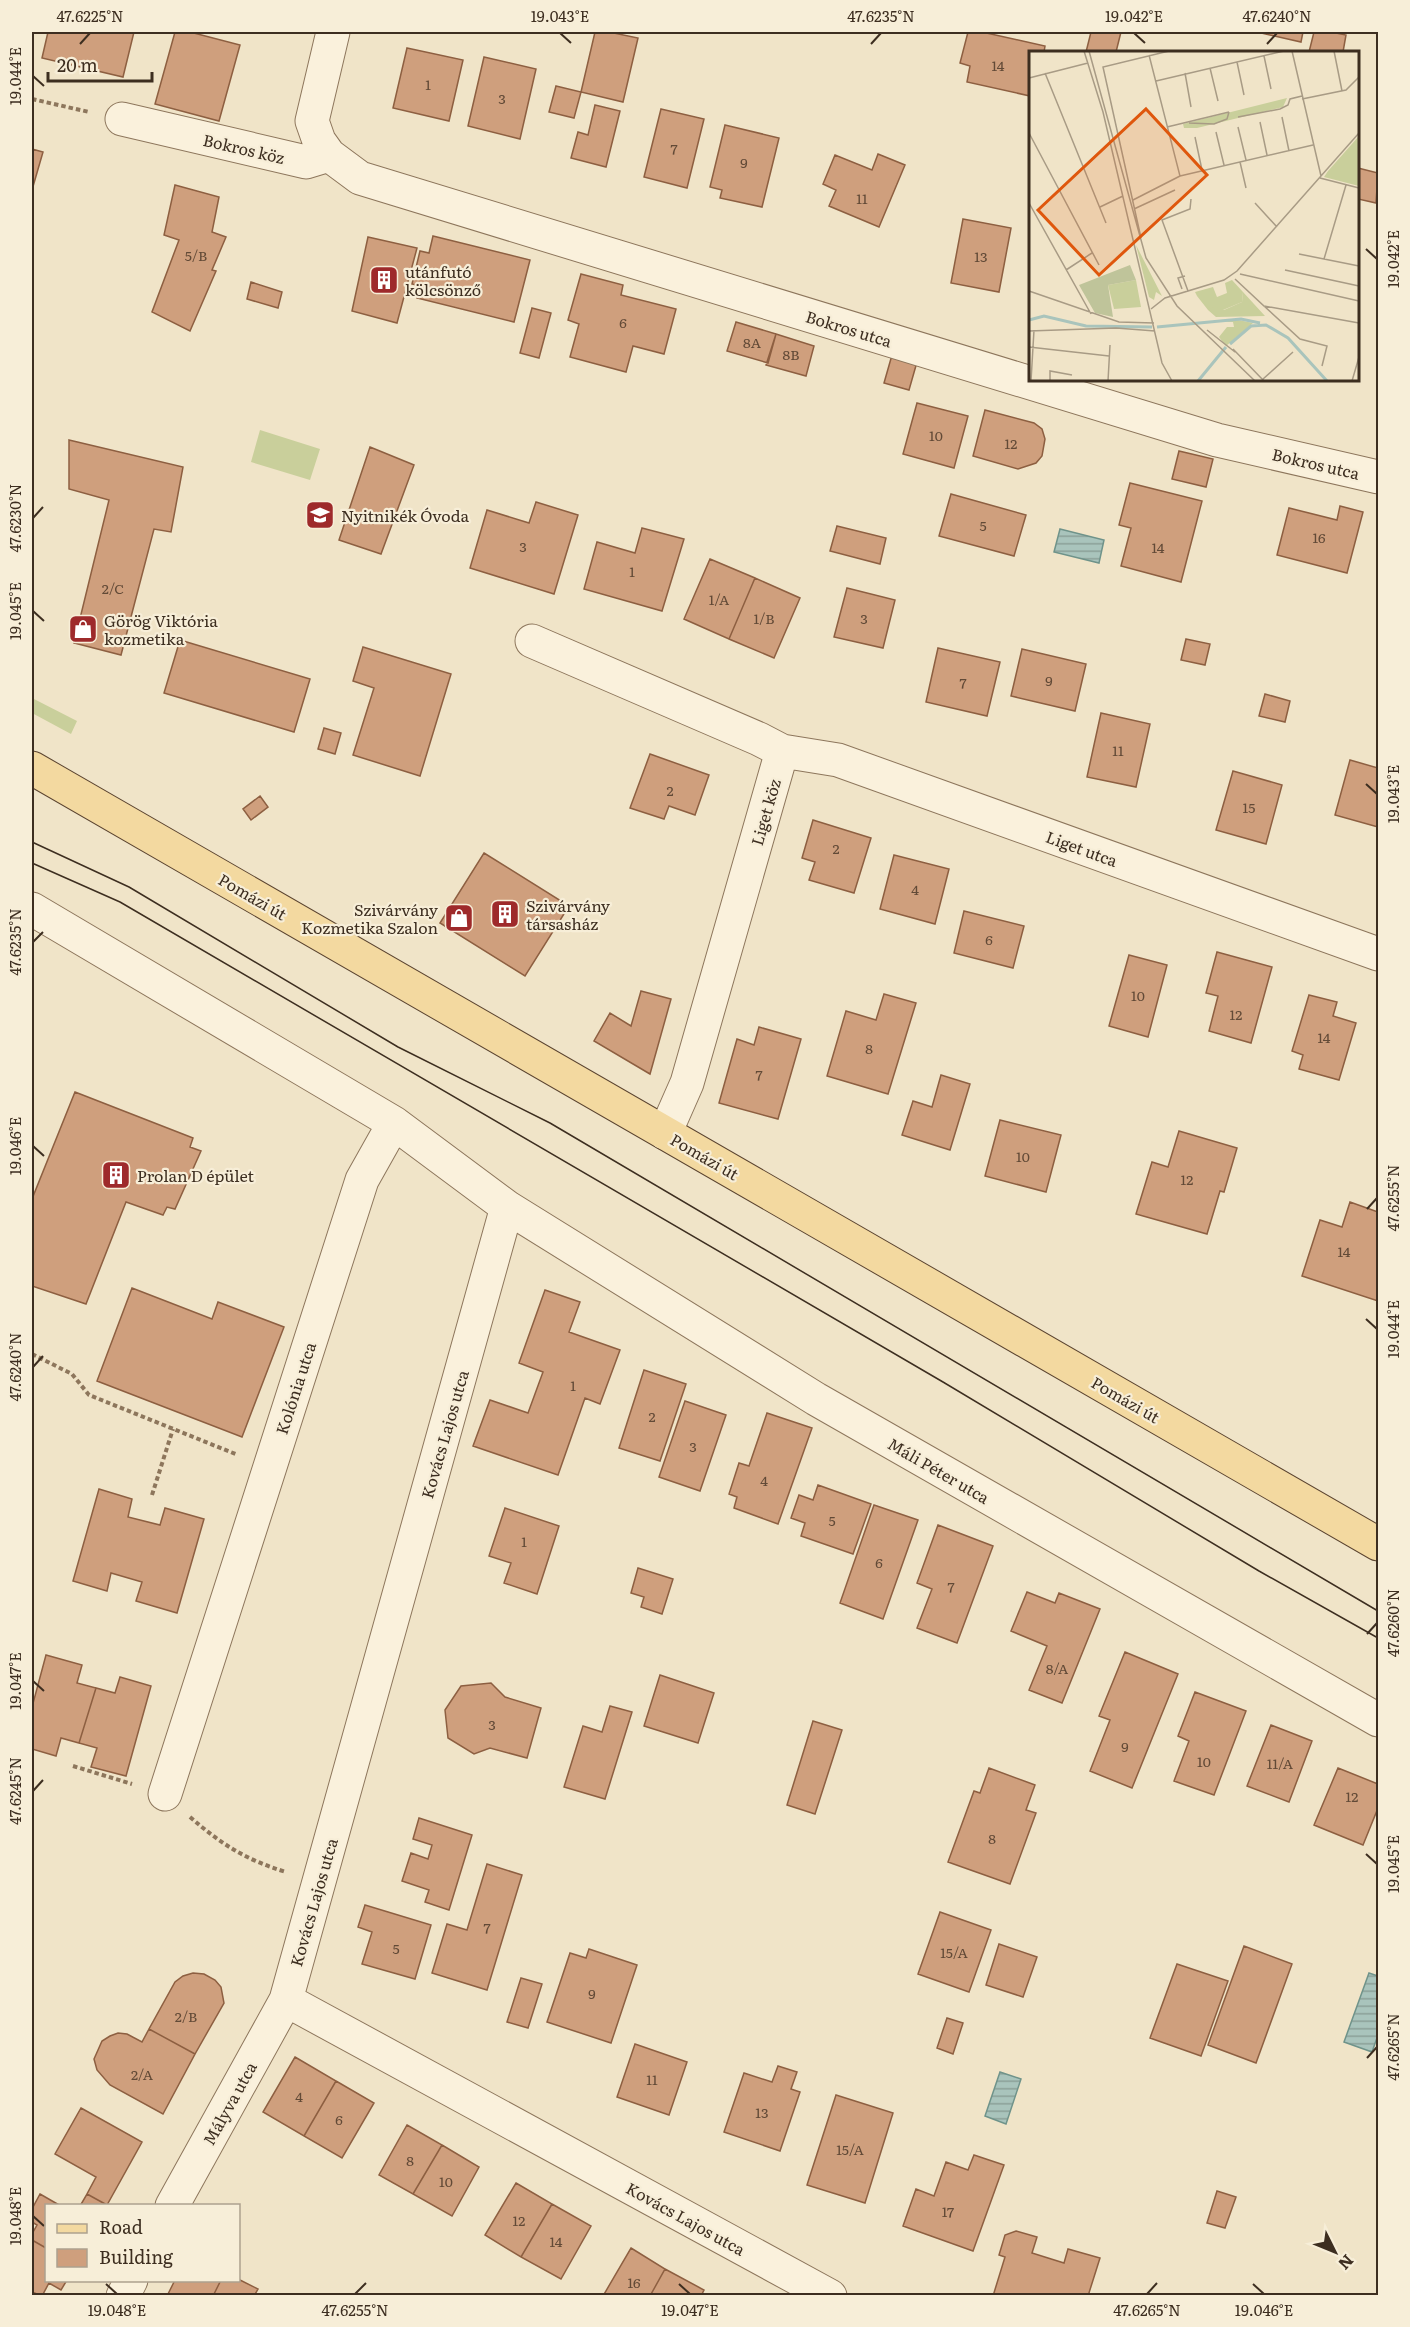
<svg xmlns="http://www.w3.org/2000/svg" width="1410" height="2327" font-family="Literata,serif">
<defs>
<pattern id="water-rules" width="6" height="5" patternUnits="userSpaceOnUse" patternTransform="scale(1.5)"><rect width="6" height="5" fill="#a9c4bc"/><path d="M0 2.5h6" fill="none" stroke="#8ba098"/></pattern>
</defs>
<rect width="100%" height="100%" fill="#f0e4c8"/>
<path fill="#c9cf9b" d="M260,430L320,449L310,480L251,462Z
M32,698L77,721L71,734L32,713Z"/>
<path fill="url(#water-rules)" stroke="#6f938a" stroke-width="1.5" d="M1060,529L1104,540L1099,563L1054,552Z
M1369,1973L1378,1976V2035L1372,2052L1344,2042Z
M1000,2072L1021,2079L1006,2124L985,2116Z"/>
<path fill="#cf9f7d" stroke="#8d5f41" stroke-width="1.5" d="M48,32H134L123,77L42,58Z
M175,32H190L240,45L219,121L155,104Z
M595,32H609L638,38L623,102L581,92Z
M968,32H982L1045,46L1044,52H1030V96L967,82L970,66L960,63Z
M1091,32H1121L1116,52H1086Z
M1257,32H1303L1301,42Z
M1314,32H1331L1346,35L1343,52H1309Z
M407,48L463,60L449,121L393,108Z
M484,57L536,69L520,139L468,126Z
M556,86L581,92L574,118L549,112Z
M595,105L620,111L606,167L571,158L578,132L588,135Z
M661,109L704,119L687,188L644,177Z
M725,125L779,138L762,207L720,198L722,190L710,187Z
M32,149L43,152L32,190Z
M878,154L905,165L879,227L829,206L836,190L823,184L835,155L872,170Z
M1358,168L1378,173L1376,203L1358,199Z
M175,185L219,197L212,232L226,237L212,270L216,271L190,331L152,312L179,240L164,235Z
M963,219L1011,228L999,292L951,283Z
M433,236L530,260L514,322L417,298L420,286L412,284L420,251L429,253Z
M368,237L417,248L397,323L352,311Z
M581,274L623,285L621,295L676,309L664,354L633,346L626,372L570,357L579,324L568,320Z
M251,282L282,292L278,308L247,299Z
M532,308L551,313L539,358L520,353Z
M736,322L776,334L768,363L727,351Z
M776,334L814,346L806,376L766,365Z
M892,355L917,362L909,390L884,383Z
M917,403L968,416L954,468L903,454Z
M985,410L1034,423L1042,429L1045,439L1042,456L1036,463L1018,469L973,456Z
M69,440L183,467L171,532L154,529L121,655L74,643L109,500L69,489Z
M370,447L414,465L381,554L339,540Z
M1179,451L1213,459L1206,487L1172,479Z
M1130,483L1202,501L1181,582L1121,566L1131,528L1119,525Z
M951,494L1026,515L1014,556L939,536Z
M536,502L578,515L554,594L470,568L487,510L529,523Z
M1340,506L1363,512L1347,573L1277,555L1289,508L1337,520Z
M837,526L886,538L880,564L830,551Z
M642,528L684,539L662,611L584,589L597,542L635,553Z
M710,559L755,578L729,639L684,619Z
M755,578L800,598L774,658L729,639Z
M847,588L895,600L883,648L834,637Z
M1186,639L1210,644L1205,665L1181,660Z
M180,640L310,679L294,732L164,693Z
M363,647L451,674L420,776L353,755L374,688L353,681Z
M938,648L1000,662L987,716L926,702Z
M1022,649L1086,664L1075,711L1011,696Z
M1265,694L1290,701L1285,722L1259,716Z
M1101,713L1150,724L1136,787L1087,777Z
M324,728L341,733L335,754L318,749Z
M650,754L709,775L695,815L669,806L664,819L630,808Z
M1350,760L1378,768V827L1335,815Z
M1233,771L1282,785L1266,844L1216,830Z
M260,796L268,807L251,820L243,809Z
M813,820L871,838L854,893L809,880L815,862L802,858Z
M484,853L569,906L525,976L440,923Z
M894,855L949,869L935,924L880,909Z
M964,911L1024,926L1013,968L954,953Z
M1217,952L1272,967L1251,1043L1209,1031L1218,996L1206,993Z
M1129,955L1167,965L1148,1037L1109,1026Z
M641,991L671,999L650,1074L594,1041L610,1013L631,1026Z
M884,994L916,1003L888,1094L827,1076L846,1011L876,1020Z
M1309,995L1337,1002L1333,1016L1356,1023L1339,1080L1299,1069L1303,1055L1292,1051Z
M759,1027L801,1039L778,1119L719,1103L737,1039L754,1045Z
M941,1075L970,1084L950,1150L902,1135L913,1101L932,1107Z
M75,1092L193,1138L190,1147L201,1151L175,1209L167,1207L163,1215L126,1202L86,1304L32,1286V1199Z
M1000,1120L1061,1135L1046,1192L985,1176Z
M1179,1131L1237,1148L1224,1192L1220,1191L1207,1234L1136,1214L1152,1162L1168,1167Z
M1350,1202L1378,1212V1301L1302,1276L1320,1220L1342,1227Z
M132,1288L212,1319L218,1302L284,1327L242,1437L97,1381Z
M545,1290L580,1302L569,1332L620,1350L600,1404L585,1398L558,1475L473,1446L490,1400L528,1413L543,1372L519,1363Z
M644,1370L686,1384L660,1461L619,1448Z
M685,1401L726,1415L700,1491L659,1477Z
M767,1413L812,1428L778,1524L734,1508L737,1497L729,1494L739,1463L749,1466Z
M818,1485L871,1504L853,1554L801,1536L805,1523L791,1518L799,1495L813,1500Z
M99,1489L132,1499L128,1517L160,1525L165,1508L204,1519L177,1613L136,1601L142,1582L111,1573L107,1591L73,1581Z
M874,1505L918,1520L883,1619L840,1603Z
M505,1508L559,1526L537,1594L504,1583L511,1563L489,1556Z
M938,1525L993,1546L957,1643L917,1628L932,1589L917,1583Z
M638,1568L673,1579L662,1614L641,1607L644,1597L631,1593Z
M1027,1592L1055,1603L1059,1593L1100,1609L1062,1703L1029,1690L1047,1646L1011,1631Z
M1125,1652L1178,1674L1132,1788L1090,1771L1110,1720L1099,1716Z
M46,1655L82,1665L77,1683L96,1688L79,1743L61,1738L56,1756L32,1749V1707Z
M660,1675L714,1693L698,1743L644,1726Z
M120,1677L151,1686L126,1776L91,1767L97,1748L79,1743L96,1688L115,1693Z
M491,1683L505,1697L541,1708L527,1758L490,1748L474,1754L448,1738L445,1710L461,1686Z
M1195,1692L1246,1711L1214,1795L1174,1781L1189,1741L1178,1736Z
M610,1706L632,1712L605,1799L564,1787L583,1726L602,1732Z
M813,1721L842,1730L815,1814L787,1805Z
M1271,1725L1312,1741L1289,1802L1247,1786Z
M989,1768L1035,1785L1026,1810L1036,1813L1010,1884L948,1862L974,1791L980,1793Z
M1338,1768L1378,1784V1808L1363,1845L1314,1825Z
M419,1818L472,1835L449,1910L425,1902L429,1890L402,1881L411,1853L428,1859L432,1845L413,1839Z
M487,1864L522,1875L487,1990L432,1973L447,1924L467,1930Z
M365,1905L431,1925L415,1979L362,1964L372,1932L358,1927Z
M940,1912L991,1930L969,1992L918,1974Z
M999,1944L1037,1957L1023,1997L986,1985Z
M1244,1946L1292,1964L1256,2063L1208,2045Z
M589,1949L637,1965L611,2043L547,2022L570,1953L586,1958Z
M1177,1964L1228,1981L1201,2056L1150,2038Z
M193,1973L204,1974L215,1980L221,1987L224,2003L195,2054L149,2029L175,1982L183,1976Z
M521,1978L542,1984L528,2028L507,2022Z
M947,2018L963,2023L953,2054L937,2048Z
M149,2029L195,2054L163,2114L110,2085L97,2070L94,2059L102,2041L110,2036L118,2033L127,2034L142,2042Z
M635,2044L687,2062L669,2115L617,2097Z
M295,2057L336,2081L304,2136L263,2112Z
M778,2066L797,2072L791,2089L800,2092L780,2151L724,2132L744,2073L772,2082Z
M336,2081L374,2103L342,2158L304,2136Z
M836,2095L893,2113L865,2203L807,2185Z
M81,2108L142,2142L107,2205L87,2194L96,2177L55,2154Z
M407,2125L442,2145L413,2194L379,2175Z
M442,2145L479,2167L452,2216L413,2194Z
M974,2155L1004,2165L973,2251L903,2226L916,2189L934,2196L946,2162L968,2170Z
M516,2183L552,2204L521,2257L485,2235Z
M1217,2191L1236,2197L1225,2228L1207,2223Z
M40,2194L61,2206H46V2248L32,2240V2234L37,2225L32,2222V2209Z
M87,2194L107,2205L80,2206Z
M552,2204L591,2226L561,2279L521,2257Z
M1016,2231L1037,2237L1032,2253L1064,2263L1068,2249L1100,2258L1088,2296H993L1005,2257L999,2255L1005,2235Z
M32,2240L46,2248V2280H67L61,2290L49,2283L42,2296L32,2292Z
M631,2248L665,2269L650,2296H603Z
M665,2269L704,2290L701,2296H650Z
M238,2279L258,2289L254,2296H213L221,2280H238Z
M175,2280H221L213,2296H167Z"/>
<g fill="none" stroke-linecap="round" stroke-linejoin="round">
<g stroke="#8d765c" stroke-width="35">
<path id="minor" d="M333,32L312,121L319,141L329,155L360,178L1217,440L1378,477
M122,119L306,162L329,155
M532,641L759,739L782,751L838,760L1378,954
M32,909L394,1123L507,1207L816,1399L1378,1720
M665,1133L687,1083L782,751
M507,1207L286,2000L830,2296
M165,1794L362,1180L394,1123
M172,2206L286,2000
M123,2296L131,2280"/>
</g>
<g stroke="#5b4430" stroke-width="35">
<path id="major" d="M32,768L1378,1544"/>
</g>
<path stroke="#8d765c" stroke-width="4" stroke-dasharray="4.5 3" stroke-linecap="butt" d="M32,99L89,112
M32,1354L72,1374L89,1395L238,1455
M152,1495L173,1429
M73,1766L132,1784
M190,1817C221,1844 246,1860 286,1872"/>
<use href="#minor" stroke="#faf1dc" stroke-width="33"/>
<use href="#major" stroke="#f3d9a0" stroke-width="33"/>
<path stroke="#3d2e20" stroke-width="1.5" d="M32,842L129,887L398,1047L550,1123L1378,1611
M32,863L120,902L943,1382L1259,1571L1378,1638"/>
</g>
<path fill="none" stroke="#3d2e20" stroke-width="2" d="M560,33L571,43M1134,33L1145,43M80,44L90,33M871,44L881,33M1267,44L1277,33M33,76L44,86M1366,249L1377,259M33,518L43,507M33,611L44,621M1366,784L1377,794M33,942L43,932M33,1146L44,1156M1367,1209L1377,1198M1366,1319L1377,1329M33,1367L43,1356M1367,1634L1377,1623M33,1681L44,1691M33,1791L43,1780M1366,1854L1377,1864M1367,2058L1377,2047M33,2216L44,2226M106,2284L117,2294M679,2284L690,2294M1253,2284L1264,2294M355,2294L366,2283M1147,2294L1157,2283"/>
<defs>
<g id="building-square" transform="scale(1.5)"><rect x="-9" y="-9" width="18" height="18" rx="4" fill="#9e2a2b" stroke="#f7eed8"/><path d="M-4-6H4V6H1V3H-1V6H-4ZM-2.5-4.3h1.7v1.8h-1.7ZM.8-4.3h1.7v1.8H.8ZM-2.5-1h1.7V.8h-1.7ZM.8-1h1.7V.8H.8Z" fill="#fff"/></g>
<g id="school-square" transform="scale(1.5)"><rect x="-9" y="-9" width="18" height="18" rx="4" fill="#9e2a2b" stroke="#f7eed8"/><path d="M0-5L7-2L0 1L-7-2ZM-4 1L0 2.5L4 1V4Q0 6-4 4Z" fill="#fff"/></g>
<g id="shop-square" transform="scale(1.5)"><rect x="-9" y="-9" width="18" height="18" rx="4" fill="#9e2a2b" stroke="#f7eed8"/><path d="M-5-2.5h2.3a2.7 3.5 0 0 1 5.4 0H5L5.5 6h-11ZM-1.5-2.5h3a1.5 2.3 0 0 0-3 0Z" fill="#fff"/></g>
</defs>
<g fill-rule="evenodd">
<use href="#building-square" x="384" y="280"/>
<use href="#school-square" x="320" y="515"/>
<use href="#shop-square" x="83" y="629"/>
<use href="#building-square" x="505" y="914"/>
<use href="#shop-square" x="459" y="918"/>
<use href="#building-square" x="116" y="1175"/>
</g>
<g text-anchor="middle" dominant-baseline="central" stroke-width="4.5" stroke-linejoin="round" paint-order="stroke">
<g font-size="14" fill="#624a37">
<text x="998" y="65">14</text>
<text x="428" y="84">1</text>
<text x="502" y="98">3</text>
<text x="674" y="148">7</text>
<text x="744" y="162">9</text>
<text x="862" y="198">11</text>
<text x="196" y="255">5/B</text>
<text x="981" y="256">13</text>
<text x="623" y="322">6</text>
<text x="752" y="342">8A</text>
<text x="791" y="354">8B</text>
<text x="936" y="435">10</text>
<text x="1011" y="443">12</text>
<text x="983" y="525">5</text>
<text x="1319" y="537">16</text>
<text x="523" y="546">3</text>
<text x="1158" y="547">14</text>
<text x="632" y="571">1</text>
<text x="113" y="588">2/C</text>
<text x="719" y="599">1/A</text>
<text x="764" y="618">1/B</text>
<text x="864" y="618">3</text>
<text x="1049" y="680">9</text>
<text x="963" y="682">7</text>
<text x="1118" y="750">11</text>
<text x="670" y="790">2</text>
<text x="1249" y="807">15</text>
<text x="836" y="848">2</text>
<text x="915" y="889">4</text>
<text x="989" y="939">6</text>
<text x="1138" y="995">10</text>
<text x="1236" y="1014">12</text>
<text x="1324" y="1037">14</text>
<text x="869" y="1048">8</text>
<text x="759" y="1074">7</text>
<text x="1023" y="1156">10</text>
<text x="1187" y="1179">12</text>
<text x="1344" y="1251">14</text>
<text x="573" y="1385">1</text>
<text x="652" y="1416">2</text>
<text x="693" y="1446">3</text>
<text x="764" y="1480">4</text>
<text x="832" y="1520">5</text>
<text x="524" y="1541">1</text>
<text x="879" y="1562">6</text>
<text x="951" y="1586">7</text>
<text x="1057" y="1668">8/A</text>
<text x="492" y="1724">3</text>
<text x="1125" y="1746">9</text>
<text x="1204" y="1761">10</text>
<text x="1280" y="1763">11/A</text>
<text x="1352" y="1796">12</text>
<text x="992" y="1838">8</text>
<text x="487" y="1927">7</text>
<text x="396" y="1948">5</text>
<text x="954" y="1952">15/A</text>
<text x="592" y="1993">9</text>
<text x="186" y="2016">2/B</text>
<text x="142" y="2074">2/A</text>
<text x="652" y="2079">11</text>
<text x="299" y="2096">4</text>
<text x="762" y="2112">13</text>
<text x="339" y="2119">6</text>
<text x="850" y="2149">15/A</text>
<text x="410" y="2160">8</text>
<text x="446" y="2181">10</text>
<text x="948" y="2211">17</text>
<text x="519" y="2220">12</text>
<text x="556" y="2241">14</text>
<text x="634" y="2282">16</text>
</g>
<g font-size="16" fill="#3d2e20" stroke="#f7eed8">
<text transform="translate(244 148) rotate(13)">Bokros köz</text>
<text transform="translate(849 328) rotate(17)">Bokros utca</text>
<text transform="translate(1316 463) rotate(13)">Bokros utca</text>
<text transform="translate(765 812) rotate(-74)">Liget köz</text>
<text transform="translate(1082 848) rotate(20)">Liget utca</text>
<text transform="translate(253 896) rotate(30)">Pomázi út</text>
<text transform="translate(705 1156) rotate(30)">Pomázi út</text>
<text transform="translate(295 1388) rotate(-72)">Kolónia utca</text>
<text transform="translate(1126 1399) rotate(30)">Pomázi út</text>
<text transform="translate(444 1434) rotate(-74)">Kovács Lajos utca</text>
<text transform="translate(939 1470) rotate(30)">Máli Péter utca</text>
<text transform="translate(313 1902) rotate(-74)">Kovács Lajos utca</text>
<text transform="translate(229 2103) rotate(-61)">Mályva utca</text>
<text transform="translate(686 2218) rotate(29)">Kovács Lajos utca</text>
</g>
<g font-size="16" fill="#3d2e20" stroke="#f7eed8" text-anchor="start">
<text x="405" y="271">utánfutó<tspan x="405" dy="18">kölcsönző</tspan></text>
<text x="341" y="515">Nyitnikék Óvoda</text>
<text x="104" y="620">Görög Viktória<tspan x="104" dy="18">kozmetika</tspan></text>
<text x="526" y="905">Szivárvány<tspan x="526" dy="18">társasház</tspan></text>
<text x="438" y="909" text-anchor="end">Szivárvány<tspan x="438" dy="18">Kozmetika Szalon</tspan></text>
<text x="137" y="1175">Prolan D épület</text>
</g>
</g>
<g transform="translate(1029 51)">
<rect width="330" height="330" fill="#f0e4c8"/>
<path d="M330,85V135L295,126L299,120ZM203,229L214,241L213,251L194,259H179L168,245L166,241L184,236L188,246L198,242L196,232Z" fill="#c9cf9b"/>
<path d="M107,229L112,256L85,258L79,234ZM214,241L236,265L187,266L179,259L186,256L195,259L213,251Z" fill="#c9cf9b"/>
<path d="M101,214L107,229L79,234L84,266L66,262L50,234Z" fill="#bfc49a"/>
<path d="M258,47L254,56L168,77H155L154,73ZM107,194L133,245L127,241L125,249L120,246Z" fill="#c9cf9b"/>
<path d="M209,269L224,272L197,295L190,286L198,276H205L204,271H191Z" fill="#c9cf9b"/>
<path fill="none" stroke="#a9c4bc" stroke-width="3" d="M0,269L15,265L57,275L123,276M128,276L212,268L231,272M201,293L222,275L237,274L259,287L298,330M169,330L197,296"/>
<path fill="none" stroke="#a89b85" stroke-width="1.5" d="M55,0L74,61L133,312L143,330M60,0L117,207L148,255L226,330M263,0L292,125M305,0L313,40M235,5L242,38M208,11L215,44M181,17L189,50M16,22L77,172M156,22L162,56M0,27L59,12M127,30L255,0M273,48L317,39L330,26M209,66L251,58L259,54L261,48L273,45M253,66L260,100M231,71L238,104M160,72L185,73L198,68L200,61M138,76L200,61M209,76L217,109M187,81L195,114M0,82L70,214M166,86L173,119M211,111L217,137M151,125L284,94M291,127L330,137M104,149L151,125L120,4M0,152L62,263M226,152L248,176M71,156L94,145M105,158L146,139M112,187L74,16L140,0M270,203L330,215M295,208L317,134M37,219L63,202M256,219L330,235M211,223L330,250M206,228L235,255L330,272M153,238L149,227L156,225M0,240L90,271L125,272M159,240L133,169L161,158L162,148M235,255L271,288L298,295L293,315M122,258L136,247L195,229L208,220L330,82M178,279L206,301M0,280L87,277L126,280M0,296L80,305M204,298L235,330M234,328L264,301M2,330L5,279M21,330V320L43,324M79,330L81,294M323,330L330,306"/>
<path fill="#df570d" fill-opacity="0.15" stroke="#df570d" stroke-width="3" d="M117,58L178,124L70,224L9,159Z"/>
<rect width="330" height="330" fill="none" stroke="#3d2e20" stroke-width="3"/>
</g>
<rect width="1410" height="2327" fill="none" stroke="#f7eed8" stroke-width="66"/>
<rect x="45" y="2204" width="195" height="78" fill="#f7eed8" stroke="#ada18e" stroke-width="1.5"/>
<rect x="57" y="2224" width="30" height="9" fill="#f3d9a0" stroke="#ada18e" stroke-width="1.5"/>
<text x="99" y="2234" font-size="18" fill="#3d2e20">Road</text>
<rect x="57" y="2249" width="30" height="18" fill="#cf9f7d" stroke="#ada18e" stroke-width="1.5"/>
<text x="99" y="2264" font-size="18" fill="#3d2e20">Building</text>
<g transform="translate(1335 2252) rotate(133)" stroke="#f7eed8" stroke-width="4.5" paint-order="stroke">
<path d="M0-4.5L10 22L0 15L-10 22Z" fill="#3d2e20"/>
<text y="-9" font-size="16" font-weight="bold" text-anchor="middle" fill="#3d2e20">N</text>
</g>
<path d="M48 72v9h104v-9" fill="none" stroke="#3d2e20" stroke-width="3"/>
<text x="57" y="72" font-size="18" fill="#3d2e20" stroke="#f7eed8" stroke-width="4.5" paint-order="stroke">20 m</text>
<rect x="33" y="33" width="1344" height="2261" fill="none" stroke="#3d2e20" stroke-width="2"/>
<g font-size="15" text-anchor="middle" fill="#3d2e20">
<text x="90" y="22">47.6225°N</text>
<text x="560" y="22">19.043°E</text>
<text x="881" y="22">47.6235°N</text>
<text x="1134" y="22">19.042°E</text>
<text x="1277" y="22">47.6240°N</text>
<text transform="translate(16 76) rotate(-90)" y="5">19.044°E</text>
<text transform="translate(1394 259) rotate(-90)" y="5">19.042°E</text>
<text transform="translate(16 518) rotate(-90)" y="5">47.6230°N</text>
<text transform="translate(16 611) rotate(-90)" y="5">19.045°E</text>
<text transform="translate(1394 794) rotate(-90)" y="5">19.043°E</text>
<text transform="translate(16 942) rotate(-90)" y="5">47.6235°N</text>
<text transform="translate(16 1146) rotate(-90)" y="5">19.046°E</text>
<text transform="translate(1394 1198) rotate(-90)" y="5">47.6255°N</text>
<text transform="translate(1394 1329) rotate(-90)" y="5">19.044°E</text>
<text transform="translate(16 1367) rotate(-90)" y="5">47.6240°N</text>
<text transform="translate(1394 1623) rotate(-90)" y="5">47.6260°N</text>
<text transform="translate(16 1681) rotate(-90)" y="5">19.047°E</text>
<text transform="translate(16 1791) rotate(-90)" y="5">47.6245°N</text>
<text transform="translate(1394 1864) rotate(-90)" y="5">19.045°E</text>
<text transform="translate(1394 2047) rotate(-90)" y="5">47.6265°N</text>
<text transform="translate(16 2216) rotate(-90)" y="5">19.048°E</text>
<text x="117" y="2316">19.048°E</text>
<text x="355" y="2316">47.6255°N</text>
<text x="690" y="2316">19.047°E</text>
<text x="1147" y="2316">47.6265°N</text>
<text x="1264" y="2316">19.046°E</text>
</g>
</svg>
